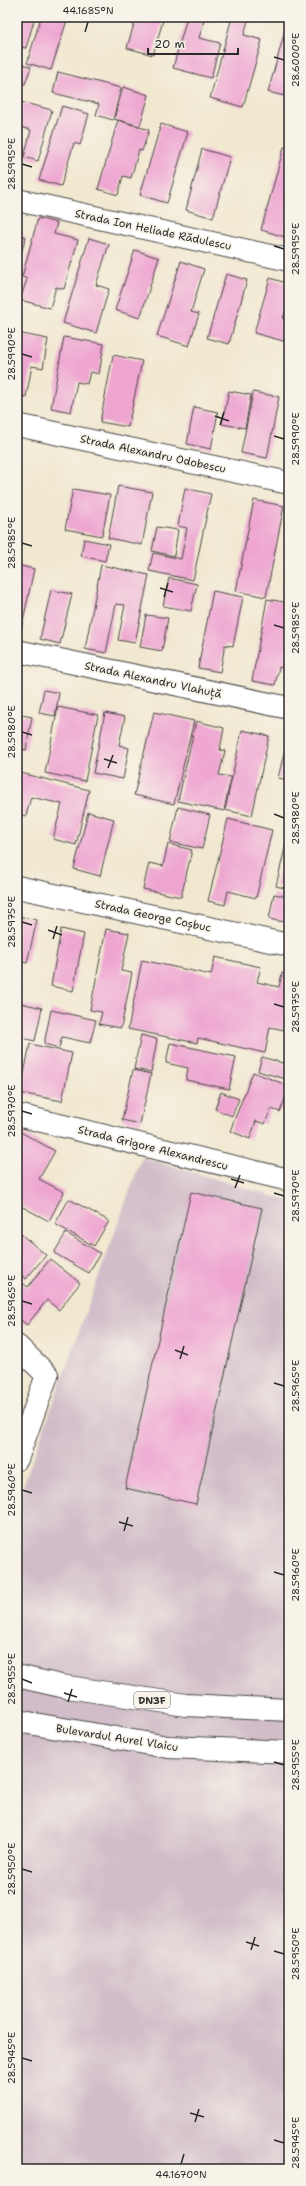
<svg xmlns="http://www.w3.org/2000/svg" width="306" height="2186" font-family="'Shantell Sans',sans-serif">
<rect width="100%" height="100%" fill="#f7f3e8"/>
<filter id="ink" filterUnits="userSpaceOnUse"><feTurbulence type="fractalNoise" baseFrequency=".025" numOctaves="2"/><feDisplacementMap in="SourceGraphic" scale="8" xChannelSelector="R" yChannelSelector="G"/><feConvolveMatrix kernelMatrix="1 2 1 2 8 2 1 2 1" color-interpolation-filters="sRGB"/></filter>
<filter id="wash" filterUnits="userSpaceOnUse"><feTurbulence type="fractalNoise" baseFrequency=".012" numOctaves="4" result="noise"/><feDisplacementMap in="SourceGraphic" scale="16" xChannelSelector="R" yChannelSelector="G"/><feGaussianBlur stdDeviation="0.9" result="paint"/><feColorMatrix in="noise" values="0 0 0 0 0 0 0 0 0 0 0 0 0 0 0 0 0 1.4 0 .05"/><feComposite in="paint" operator="in"/></filter>
<g filter="url(#wash)">
<rect width="100%" height="100%" fill="#f1e8d0"/>
<path fill="#d1bdc9" d="M142,1157L289,1201V2169H17V1503Z"/>
<g id="blocks">
<path fill="#eea6d1" d="M17,17H35L26,48L17,46Z
M41,17H68L51,70L27,63Z
M136,17H164L153,55L127,48Z
M187,17H205L199,38L220,43L211,78L173,68Z
M232,17H249L244,35L262,40L243,107L210,98Z
M285,31L289,32V97L268,92Z
M17,62L31,67L25,84L17,82Z
M58,72L121,88L113,120L96,115L99,104L53,93Z
M123,87L149,95L140,126L114,119Z
M17,101L52,110L38,161L24,157L31,130L17,126Z
M62,106L89,114L80,145L74,143L61,186L39,180Z
M118,120L149,130L142,151L139,150L131,178L123,176L118,195L98,189Z
M161,124L188,132L167,203L140,195Z
M284,147L289,148V238L261,230Z
M202,149L230,157L213,218L186,210Z
M38,218L57,223L54,234L78,240L64,289L56,287L50,308L20,300L27,279L22,277Z
M17,234L26,237L17,267Z
M89,238L109,244L96,285L109,289L96,333L63,323Z
M135,250L159,258L140,318L115,310Z
M181,261L204,269L191,312L199,314L189,346L157,336Z
M226,274L247,280L229,344L207,338Z
M270,278L289,284V300L283,319L289,321L287,342L254,333Z
M17,333L48,339L43,368L32,366L26,397L17,395Z
M64,337L104,344L99,374L90,372L87,384L77,382L71,412L51,408Z
M113,355L142,361L128,427L100,422Z
M229,391L251,395L245,428L222,424Z
M253,392L279,397L267,458L241,453Z
M194,407L218,412L211,449L187,444Z
M118,486L152,492L142,545L108,538Z
M185,488L211,494L193,580L149,571L153,553L181,559L187,528L178,526Z
M73,489L110,495L102,536L65,529Z
M254,500L284,506L266,597L236,591Z
M157,527L178,530L174,556L152,551Z
M84,539L109,544L105,561L81,556Z
M288,561H289V590L283,588Z
M17,565L34,569L20,635L17,634Z
M101,565L149,575L135,643L118,640L125,605L116,604L106,653L85,649Z
M169,578L197,584L191,611L163,606Z
M51,590L72,594L60,644L40,639Z
M213,591L243,597L233,646L225,645L220,672L198,668Z
M267,599L289,603V669L279,667L275,685L252,681Z
M146,615L168,618L162,651L140,647Z
M44,690L59,693L55,716L39,713Z
M58,707L98,715L85,781L45,773Z
M154,712L194,721L174,804L134,795Z
M105,713L125,717L119,745L129,748L123,779L93,773Z
M17,714L32,717L26,750L17,748Z
M196,721L224,728L220,750L225,751L219,775L231,777L224,811L178,801Z
M242,730L269,736L252,816L225,810Z
M287,741L289,742V780L278,778Z
M17,772L89,790L76,845L53,839L62,804L31,797L26,816L17,814Z
M178,807L210,815L202,849L170,842Z
M88,812L114,819L100,876L74,869Z
M228,819L272,830L256,898L228,891L225,905L208,901Z
M288,835H289V889L276,886Z
M168,844L192,850L181,897L143,889L149,863L163,866Z
M274,894L289,897V923L269,919Z
M18,916L37,920L27,963L17,961Z
M61,929L84,934L73,991L51,986Z
M106,929L129,933L121,971L132,973L121,1028L99,1024L102,1012L90,1010Z
M215,957L261,967L257,982L279,987L282,973L289,974V1031L270,1027L265,1053L198,1038L197,1043L128,1029L142,960L211,975Z
M17,1002L42,1008L35,1041L17,1037Z
M51,1010L96,1020L90,1043L62,1037L59,1048L44,1044Z
M141,1035L157,1039L151,1072L134,1069Z
M170,1043L236,1057L229,1089L186,1080L188,1068L166,1063Z
M30,1044L72,1053L62,1101L20,1093Z
M262,1057L289,1065V1080L258,1071Z
M133,1070L151,1074L140,1124L122,1120Z
M253,1072L289,1086V1088L280,1112L271,1109L265,1124L256,1121L250,1139L230,1131Z
M221,1092L239,1099L232,1116L215,1109Z
M17,1130L55,1151L39,1179L64,1192L49,1221L17,1204Z
M191,1192L262,1208L196,1504L125,1488Z
M69,1199L109,1221L94,1246L55,1224Z
M17,1231L46,1255L26,1279L17,1272Z
M66,1233L100,1253L89,1273L54,1253Z
M50,1259L80,1283L59,1310L47,1300L27,1325L17,1317V1279L28,1287Z"/>
</g>
</g>
<g filter="url(#ink)">
<use href="#blocks" fill-opacity="0" stroke="#494744" stroke-width="1"/>
<g fill="none" stroke-linecap="round" stroke-linejoin="round">
<g stroke="#494744" stroke-width="24">
<path id="minor" d="M17,200L289,260
M17,425L289,483
M17,651L289,708
M17,887L289,945
M17,1115L289,1180
M17,1346L47,1375L17,1459"/>
</g>
<g stroke="#494744" stroke-width="24">
<path id="major" d="M17,1676L61,1686L186,1705L289,1710
M17,1721L168,1747L289,1752"/>
</g>
<use href="#minor" stroke="#fff" stroke-width="22"/>
<use href="#major" stroke="#fff" stroke-width="22"/>
</g>
</g>
<path fill="none" stroke="#2b2b2b" stroke-width="1.5" d="M85,32L88,22M274,57L284,60M22,164L32,167M274,246L284,249M22,354L32,357M215,416L229,421M220,425L224,412M274,436L284,439M22,543L32,546M160,588L173,592M164,597L168,583M274,625L284,628M22,732L32,735M104,759L117,763M108,768L113,755M274,814L284,818M22,922L32,925M48,930L62,935M53,939L57,926M274,1004L284,1007M22,1111L32,1114M231,1179L244,1183M235,1188L240,1175M274,1193L284,1196M22,1301L32,1304M175,1350L188,1355M180,1359L184,1346M274,1383L284,1386M22,1490L32,1493M119,1522L133,1526M124,1531L128,1517M274,1572L284,1575M22,1679L32,1683M64,1693L77,1697M68,1702L72,1689M274,1762L284,1765M22,1869L32,1872M246,1942L259,1946M251,1950L255,1937M274,1951L284,1954M22,2058L32,2061M190,2113L204,2117M195,2122L199,2109M274,2140L284,2143M181,2164L184,2154"/>
<g text-anchor="middle" dominant-baseline="central" stroke-width="3.5" stroke-linejoin="round" paint-order="stroke">
<rect fill="#f7f3e8" stroke="#686764" stroke-width="1" x="134" y="1692" width="36" height="16" rx="3"/>
<g font-size="10" font-weight="bold" fill="#2b2b2b">
<text x="152" y="1700">DN3F</text>
</g>
<g font-size="11" fill="#2b2b2b" stroke="#f7f3e8">
<text transform="translate(153 230) rotate(12)">Strada Ion Heliade Rădulescu</text>
<text transform="translate(153 454) rotate(12)">Strada Alexandru Odobescu</text>
<text transform="translate(153 680) rotate(12)">Strada Alexandru Vlahuță</text>
<text transform="translate(153 916) rotate(12)">Strada George Coșbuc</text>
<text transform="translate(153 1148) rotate(14)">Strada Grigore Alexandrescu</text>
<text transform="translate(117 1738) rotate(9)">Bulevardul Aurel Vlaicu</text>
</g>
</g>
<rect width="306" height="2186" fill="none" stroke="#f7f3e8" stroke-width="44"/>
<path d="M148 48v6h90v-6" fill="none" stroke="#2b2b2b" stroke-width="2"/>
<text x="154" y="48" font-size="12" fill="#2b2b2b" stroke="#f7f3e8" stroke-width="3" paint-order="stroke">20 m</text>
<rect x="22" y="22" width="262" height="2142" fill="none" stroke="#2b2b2b" stroke-width="1.5"/>
<g font-size="10" text-anchor="middle" fill="#2b2b2b">
<text x="88" y="14">44.1685°N</text>
<text transform="translate(295 60) rotate(-90)" y="4">28.6000°E</text>
<text transform="translate(11 164) rotate(-90)" y="4">28.5995°E</text>
<text transform="translate(295 249) rotate(-90)" y="4">28.5995°E</text>
<text transform="translate(11 354) rotate(-90)" y="4">28.5990°E</text>
<text transform="translate(295 439) rotate(-90)" y="4">28.5990°E</text>
<text transform="translate(11 543) rotate(-90)" y="4">28.5985°E</text>
<text transform="translate(295 628) rotate(-90)" y="4">28.5985°E</text>
<text transform="translate(11 732) rotate(-90)" y="4">28.5980°E</text>
<text transform="translate(295 818) rotate(-90)" y="4">28.5980°E</text>
<text transform="translate(11 922) rotate(-90)" y="4">28.5975°E</text>
<text transform="translate(295 1007) rotate(-90)" y="4">28.5975°E</text>
<text transform="translate(11 1111) rotate(-90)" y="4">28.5970°E</text>
<text transform="translate(295 1196) rotate(-90)" y="4">28.5970°E</text>
<text transform="translate(11 1301) rotate(-90)" y="4">28.5965°E</text>
<text transform="translate(295 1386) rotate(-90)" y="4">28.5965°E</text>
<text transform="translate(11 1490) rotate(-90)" y="4">28.5960°E</text>
<text transform="translate(295 1575) rotate(-90)" y="4">28.5960°E</text>
<text transform="translate(11 1679) rotate(-90)" y="4">28.5955°E</text>
<text transform="translate(295 1765) rotate(-90)" y="4">28.5955°E</text>
<text transform="translate(11 1869) rotate(-90)" y="4">28.5950°E</text>
<text transform="translate(295 1954) rotate(-90)" y="4">28.5950°E</text>
<text transform="translate(11 2058) rotate(-90)" y="4">28.5945°E</text>
<text transform="translate(295 2143) rotate(-90)" y="4">28.5945°E</text>
<text x="181" y="2178">44.1670°N</text>
</g>
</svg>
